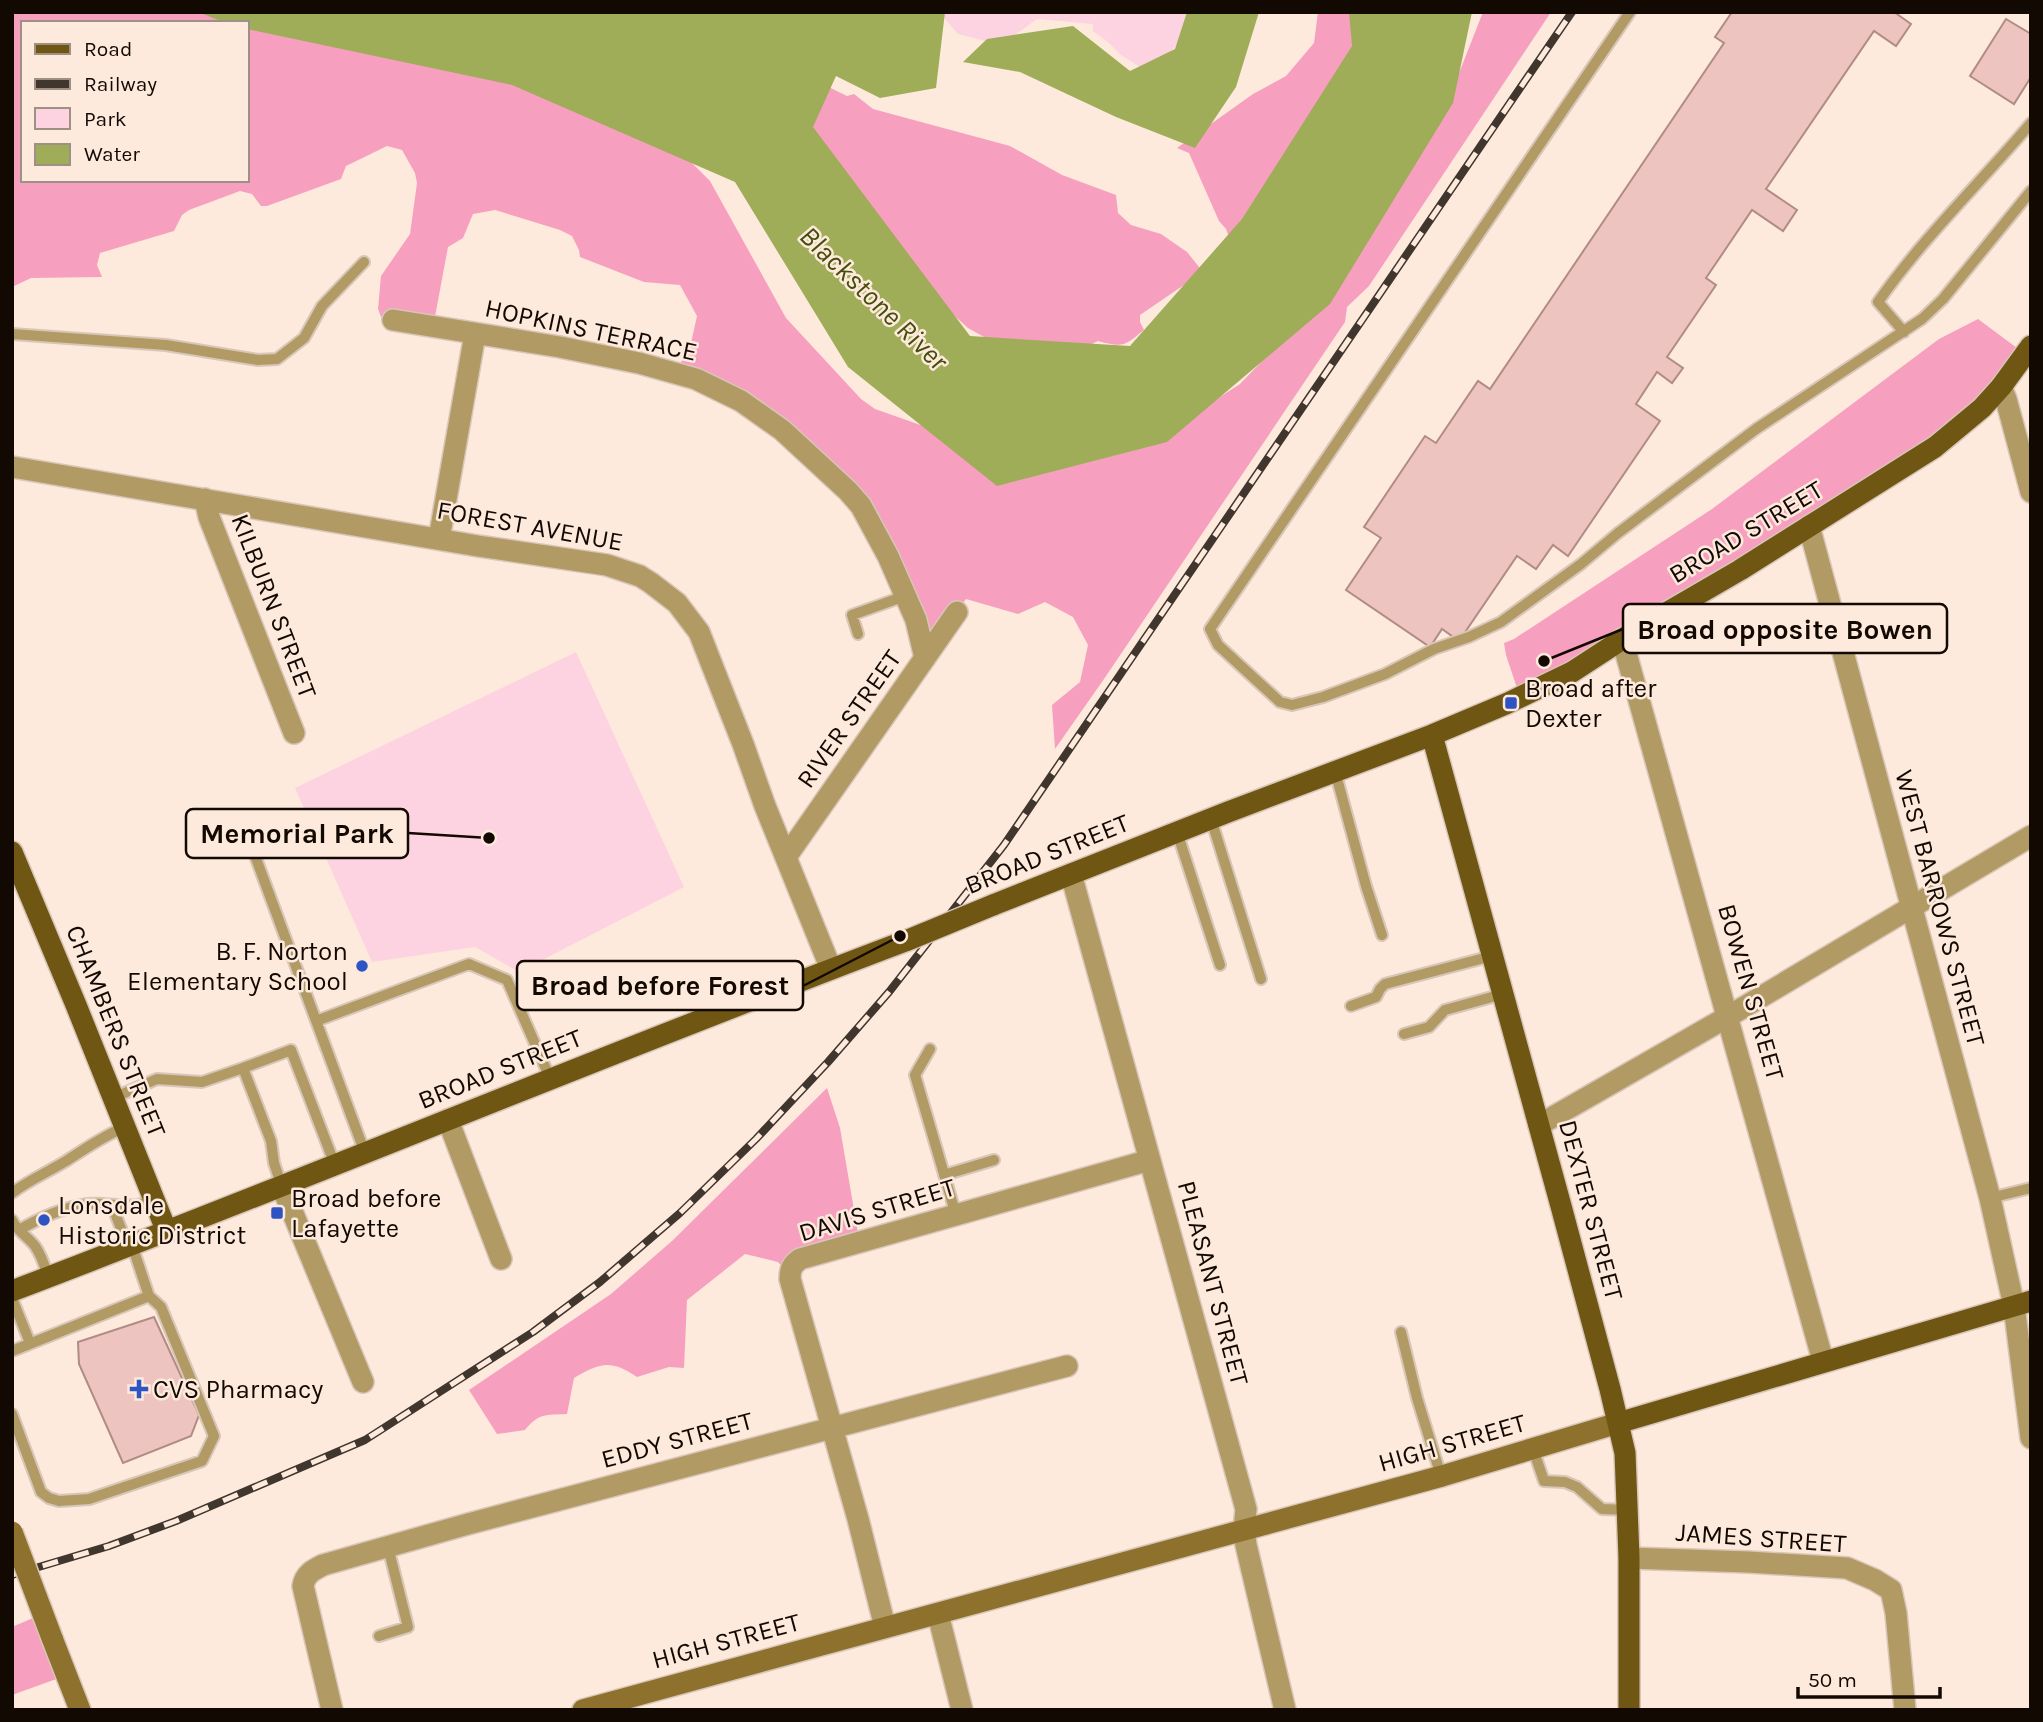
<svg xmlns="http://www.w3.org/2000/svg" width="2043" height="1722" font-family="Karla,sans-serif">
<rect width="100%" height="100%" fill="#fdeadc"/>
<path fill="#fdd3e1" d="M939,12H1195L1184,38L1168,54L1143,69L1121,55L1109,43L1093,31V24L1037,19L1001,45L958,34Z
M576,652L684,887L519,972L475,947L372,962L295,788Z"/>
<path fill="#f79fbf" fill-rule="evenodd" d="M12,12H230L559,70L687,158L710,181L786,318L861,399L875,409L1017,459L1084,463L1126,452L1181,422L1240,384L1292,330L1452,91L1483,12H1551L1369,286L1347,307L1345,322L1104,679L1055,749L1052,705L1080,682L1088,645L1073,617L1045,602L1018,614L966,599L933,643L859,508L772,422L675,374L691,343L697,316L680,285L644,282L580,257L579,250L572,236L560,230L495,210L473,214L463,238L448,247L434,322L429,325L381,317L378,309L381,276L410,234L417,183L415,173L402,150L387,146L346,166L341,179L267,206H261L252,194L240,191L189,210L182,215L174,231L100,253L97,265L102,277L31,278L12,287ZM23,23H247V180H23Z
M1318,12H1372L1234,251L1226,229L1219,221L1189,153L1177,148L1253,94L1286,76L1314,43Z
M800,73L847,96L854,94L873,109L1010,146L1062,175L1116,195L1118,213L1131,225L1161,234L1187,252L1203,272L1140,315V322L1144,330C1124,346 1124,348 1098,341L1083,348L1018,356L968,328L894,261L806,124Z
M1978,319L2017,348L1989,389L1933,438L1613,639L1517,688L1506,655L1504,643L1514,639L1712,509L1939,339Z
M827,1088L840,1128L859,1239L786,1271L778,1262L745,1254L687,1300L684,1368L669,1367L637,1377C610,1359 600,1363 574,1378L567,1414C545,1415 539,1413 525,1430L497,1434L469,1390L611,1294L672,1241Z
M40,1615L62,1677L12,1695V1627Z"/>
<path fill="#9fad58" d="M198,12H945L936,88L880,98L836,76L813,127L970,336L1130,346L1242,219L1352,46L1349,12H1472L1453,103L1330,304L1167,442L997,486L848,367L735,182L512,85L247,29V23H226Z
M1187,12H1259L1236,87L1195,148L1116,117L1020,72L963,62L987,39L1073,26L1130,71L1175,49Z"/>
<path fill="#edc4bf" stroke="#b18b86" stroke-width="2" d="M1732,12H1894L1911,24L1896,46L1874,31L1766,189L1797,210L1783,231L1752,210L1706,278L1716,285L1667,357L1683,368L1672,383L1657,372L1636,404L1660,421L1568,556L1553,545L1536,569L1517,556L1459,641L1442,629L1430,647L1346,590L1381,538L1364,527L1425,436L1436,443L1478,381L1490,389L1724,43L1715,37Z
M2006,19L2031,34V77L2014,104L1970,76Z
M154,1317L199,1415L191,1436L123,1463L79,1364L78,1342Z"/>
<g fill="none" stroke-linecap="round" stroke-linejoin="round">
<g stroke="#d8c6b9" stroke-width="14">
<path id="lane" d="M1630,12L1210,629L1218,645L1280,702L1292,705L1323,697L1385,674L1434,649L1469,637L1501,622L1581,564L1618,533L1756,429L1922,319L1943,299L2031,191
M1904,332L1878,302C1923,238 1980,183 2031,123
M12,334L166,345L258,360L277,359L304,338L322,306L364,262
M858,634L852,615L905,596
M1335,771L1366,886L1382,935
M1211,819L1261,979
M1177,832L1220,965
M254,853L365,1153
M1351,1006L1376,997L1380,989L1385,984L1492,956
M316,1021L469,964L507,980L550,1078
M1404,1034L1429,1027L1445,1010L1503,994
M930,1049L915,1075L956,1215
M243,1068L291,1050L335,1165
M113,1098L157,1079L202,1082L243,1068L271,1141L274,1163L282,1187
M944,1175L994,1160
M12,1193C29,1180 48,1172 66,1161C85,1149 103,1136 125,1127
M1990,1198L2031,1188
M112,1205L128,1247
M12,1220C17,1231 27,1236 35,1246C41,1255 45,1266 48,1277
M19,1230C38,1219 59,1209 82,1205C106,1200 131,1212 154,1200
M12,1298L30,1343
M1401,1332L1417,1398L1441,1476
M12,1351L149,1296
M12,1414L41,1492L49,1498L59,1501L89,1499L202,1461L214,1436L161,1307L149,1296L132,1245
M1533,1449L1544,1481L1565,1482L1577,1487L1602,1509L1628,1510
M379,1636L408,1627L388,1547"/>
</g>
<g stroke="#d8c6b9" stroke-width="24">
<path id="street" d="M393,320L560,347L639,363L696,379L741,401L782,430L848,491L861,506L888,556L916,620L925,658
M2001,387L2006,399L2031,492
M12,467L478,546L607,565L640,576L651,583L677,603L699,632L743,744L765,806L831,969
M205,499L209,517L294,733
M1809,526L1990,1198L2014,1306L2031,1438
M439,539L475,334
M1622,639L1823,1361
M786,857L957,612
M1071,874L1246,1509L1244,1530L1246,1545L1285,1710
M448,1120L501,1259
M1539,1125L1729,1016L2031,836
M282,1187L363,1382
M1629,1558L1748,1562L1847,1568L1875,1580L1891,1590L1896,1613L1905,1710
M938,1614L962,1710
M885,1627L858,1519L790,1279C790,1269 792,1265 800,1259L1150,1160
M332,1710L303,1586C305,1574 313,1570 323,1565L468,1524L1067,1366"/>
</g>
<g stroke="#d8c6b9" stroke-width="24">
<path id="secondary" d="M52,1638L80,1710
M583,1710L1442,1476L1618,1423"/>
</g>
<g stroke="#d8c6b9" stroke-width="24">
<path id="primary" d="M1432,735L1561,1206L1610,1389L1625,1453L1629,1558V1710
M12,852L76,1005L167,1232
M993,905L1228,812L1432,735L1508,703L1572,672L1635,631L1740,570L1935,447L1982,408L2001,387L2031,346
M12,1291C312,1177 608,1053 908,940
M1618,1423L2031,1301"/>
</g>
<use href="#lane" stroke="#b19a63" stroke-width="10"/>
<use href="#street" stroke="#b19a63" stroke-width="21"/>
<use href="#secondary" stroke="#8d712c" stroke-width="21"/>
<use href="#primary" stroke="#6f5612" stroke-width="21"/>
<g stroke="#41362e" stroke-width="8">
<path id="rail" d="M12,1575L109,1546L176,1521L365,1440L533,1332L600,1282L680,1213L756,1139L828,1062L889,992L1004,845L1572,12"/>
</g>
<use href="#rail" stroke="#fdeadc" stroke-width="5" stroke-dasharray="16" stroke-linecap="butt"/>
<g stroke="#d8c6b9" stroke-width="24" stroke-linecap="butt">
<path id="secondary-bridge" d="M12,1532L52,1638"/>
</g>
<g stroke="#d8c6b9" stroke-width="24" stroke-linecap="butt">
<path id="primary-bridge" d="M908,940L993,905"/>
</g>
<use href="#secondary-bridge" stroke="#8d712c" stroke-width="21"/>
<use href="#primary-bridge" stroke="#6f5612" stroke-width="21"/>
</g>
<g fill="#2e53c3" stroke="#fdeadc" stroke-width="2.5">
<rect x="1504" y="696" width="14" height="14" rx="3.5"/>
<circle cx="362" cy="966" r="7"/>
<rect x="270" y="1206" width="14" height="14" rx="3.5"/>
<circle cx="44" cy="1220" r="7"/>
<path d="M135.5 1378.5h7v7h7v7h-7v7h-7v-7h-7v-7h7z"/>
</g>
<g text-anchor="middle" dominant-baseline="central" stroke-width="5" stroke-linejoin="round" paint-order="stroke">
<g font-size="26" fill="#130903" stroke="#fdeadc">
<text transform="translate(591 330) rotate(12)">HOPKINS TERRACE</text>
<text transform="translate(530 526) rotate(10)">FOREST AVENUE</text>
<text transform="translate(1746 532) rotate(-31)">BROAD STREET</text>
<text transform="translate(274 606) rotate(69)">KILBURN STREET</text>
<text transform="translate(849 719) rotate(-55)">RIVER STREET</text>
<text transform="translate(1047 854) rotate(-22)">BROAD STREET</text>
<text transform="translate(1940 908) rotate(75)">WEST BARROWS STREET</text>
<text transform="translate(1751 992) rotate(74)">BOWEN STREET</text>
<text transform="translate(116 1031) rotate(68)">CHAMBERS STREET</text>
<text transform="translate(500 1069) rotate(-22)">BROAD STREET</text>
<text transform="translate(877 1210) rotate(-17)">DAVIS STREET</text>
<text transform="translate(1591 1210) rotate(75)">DEXTER STREET</text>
<text transform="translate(1213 1283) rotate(75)">PLEASANT STREET</text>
<text transform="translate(677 1440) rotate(-15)">EDDY STREET</text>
<text transform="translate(1452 1443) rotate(-16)">HIGH STREET</text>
<text transform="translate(1761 1538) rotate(4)">JAMES STREET</text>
<text transform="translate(726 1641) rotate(-15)">HIGH STREET</text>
</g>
<g font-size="26" fill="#130903" stroke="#fdeadc" text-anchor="start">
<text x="1525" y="688">Broad after<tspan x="1525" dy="30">Dexter</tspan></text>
<text x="348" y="951" text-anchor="end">B. F. Norton<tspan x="348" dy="30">Elementary School</tspan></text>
<text x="291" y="1198">Broad before<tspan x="291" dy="30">Lafayette</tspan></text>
<text x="58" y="1205">Lonsdale<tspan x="58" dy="30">Historic District</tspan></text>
<text x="153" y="1389">CVS Pharmacy</text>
</g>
<g font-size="28" font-style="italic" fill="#454e0d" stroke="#fdeadc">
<text transform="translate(874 298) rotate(44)">Blackstone River</text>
</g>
</g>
<path fill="none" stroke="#130903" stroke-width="2.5" d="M1544 661L1623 629M489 838L408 833M900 936L803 986"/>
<g fill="#130903" stroke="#fdeadc" stroke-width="2.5">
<circle cx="1544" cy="661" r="7"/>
<circle cx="489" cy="838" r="7"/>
<circle cx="900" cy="936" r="7"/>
</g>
<g fill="#fdeadc" stroke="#130903" stroke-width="2.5">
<rect x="1623" y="604" width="324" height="49" rx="7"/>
<rect x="186" y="809" width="222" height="49" rx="7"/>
<rect x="517" y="961" width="286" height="49" rx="7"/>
</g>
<g font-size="28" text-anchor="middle" font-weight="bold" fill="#130903">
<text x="1785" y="639">Broad opposite Bowen</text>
<text x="297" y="843">Memorial Park</text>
<text x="660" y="995">Broad before Forest</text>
</g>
<rect width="2043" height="1722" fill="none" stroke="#130903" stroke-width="28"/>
<rect x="21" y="21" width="228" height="161" fill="#fdeadc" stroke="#9f9085" stroke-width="2"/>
<rect x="35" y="44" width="35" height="10" fill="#6f5612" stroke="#9f9085" stroke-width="2"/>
<text x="84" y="56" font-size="21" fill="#130903">Road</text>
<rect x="35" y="79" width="35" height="10" fill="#41362e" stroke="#9f9085" stroke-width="2"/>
<text x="84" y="91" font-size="21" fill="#130903">Railway</text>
<rect x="35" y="108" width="35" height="21" fill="#fdd3e1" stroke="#9f9085" stroke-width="2"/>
<text x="84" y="126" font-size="21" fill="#130903">Park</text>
<rect x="35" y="144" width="35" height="21" fill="#9fad58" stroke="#9f9085" stroke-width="2"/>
<text x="84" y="161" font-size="21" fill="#130903">Water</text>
<path d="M1798 1687v10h142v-10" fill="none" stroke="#130903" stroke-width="3.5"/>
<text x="1808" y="1687" font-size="21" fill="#130903" stroke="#fdeadc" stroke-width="5" paint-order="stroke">50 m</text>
</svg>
